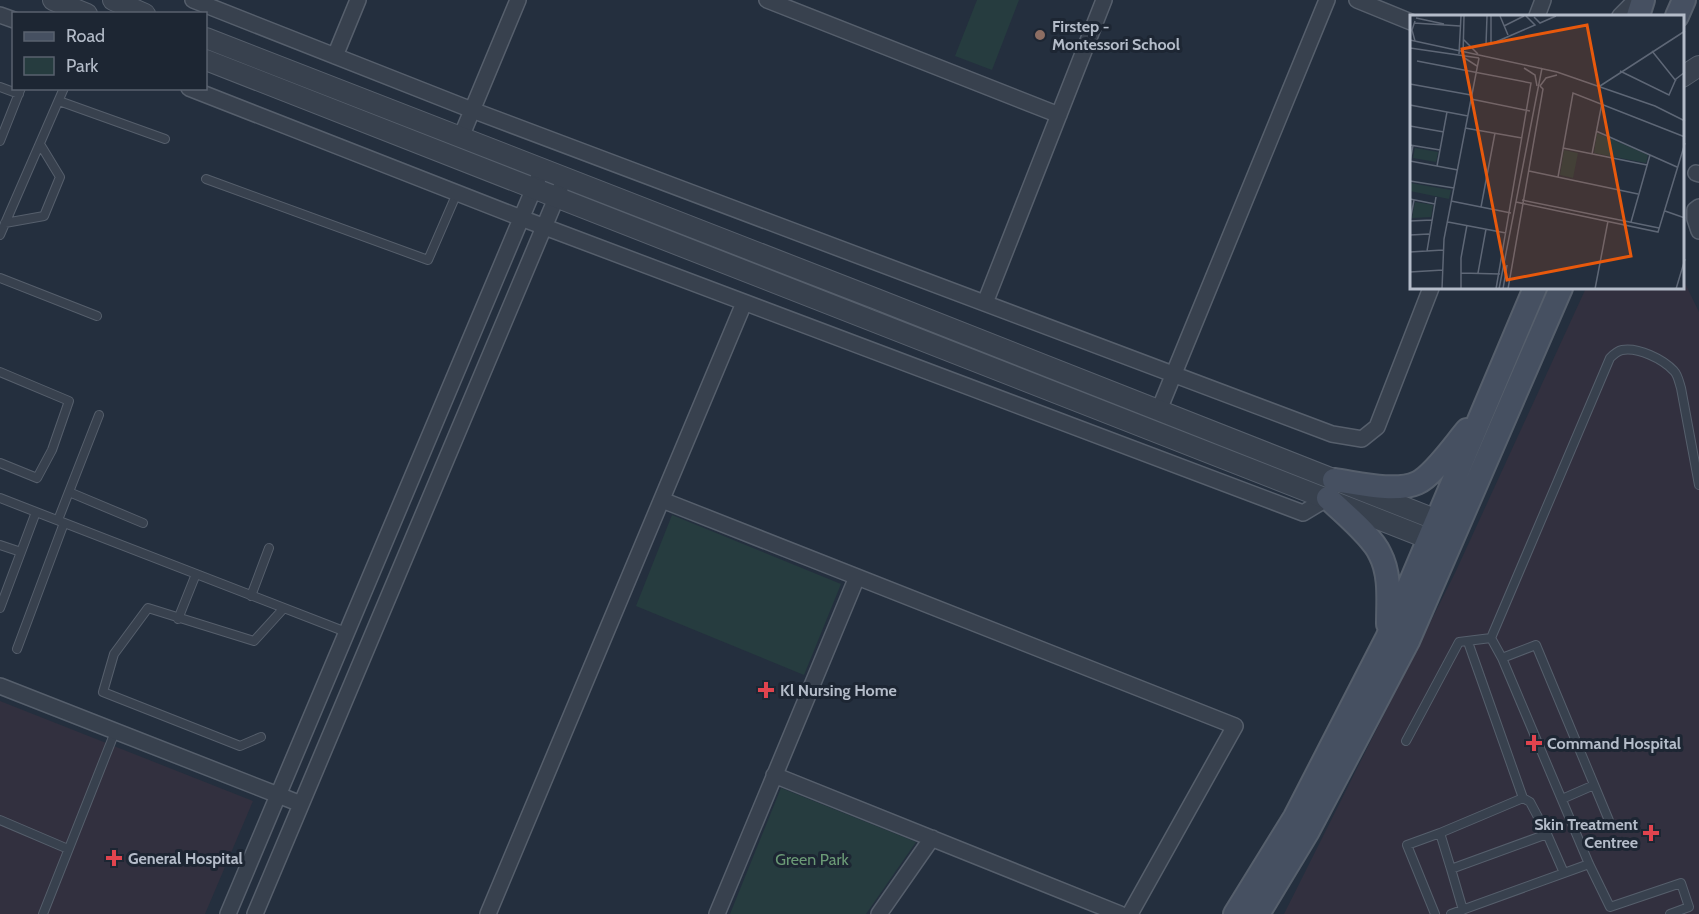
<svg xmlns="http://www.w3.org/2000/svg" width="1699" height="914" font-family="Cabin,sans-serif">
<rect width="100%" height="100%" fill="#242f3e"/>
<path fill="#32303f" d="M1683,279L1699,312V914H1284L1455,573L1586,288H1682Z
M0,701L253,801L205,914H0Z"/>
<path fill="#263c3f" d="M977,0H1019L992,70L955,56Z
M672,515L841,584L804,675L636,606Z
M781,788L916,842L866,914H730Z"/>
<g fill="none" stroke-linecap="round" stroke-linejoin="round">
<g stroke="#565f6c" stroke-width="10">
<path id="service" d="M0,87L19,94
M59,101L165,139
M0,141L21,88
M206,179L428,260L457,193
M5,223L44,216L60,177L40,144
M0,235L64,88
M0,278L97,316
M0,372L69,401L52,450L37,478L0,463
M69,492L143,523
M0,498L346,632
M58,520L99,415
M0,545L21,552
M251,596L269,548
M0,608L36,512
M178,619L196,574
M17,649L64,523
M1502,658L1536,645L1610,823
M261,737L240,746L103,692L114,654L148,608L254,641L284,608
M1406,741L1459,642L1491,638
M1523,798L1530,802L1547,834
M1562,799L1594,785
M0,820L68,849
M1451,869L1440,833L1523,798L1468,642
M1463,910L1451,869L1547,834L1564,873
M43,914L115,732
M1435,914L1407,845L1440,833
M1451,914L1589,864
M1670,914L1689,907L1681,883L1610,907L1589,864L1502,658L1491,638L1610,358C1614,354 1617,351 1622,350C1638,347 1663,359 1674,371C1678,375 1679,382 1681,388L1699,485"/>
</g>
<g stroke="#565f6c" stroke-width="18">
<path id="minor" d="M193,0L472,110L1332,434L1362,439L1377,427L1431,288
M767,0L1059,115
M1357,0L1411,22
M0,15L14,20
M1537,16L1543,0
M1620,16L1636,0
M335,56L358,0
M189,88L521,218L1303,513L1328,498
M461,137L518,0
M1696,173L1699,174
M1699,207L1695,210V219L1699,231
M985,303L1104,0
M1159,410L1327,0
M662,500L1235,726L1130,914
M0,686L301,804
M774,775L1120,914
M228,914L542,169
M255,914L560,189
M488,914L744,303
M717,914L857,577
M879,914L932,838"/>
</g>
<g stroke="#565f6c" stroke-width="22">
<path id="tertiary" d="M53,0L87,14
M113,0L145,14
M206,38L874,298L1437,520L1447,533
M206,60L1429,539L1444,540
M1682,77L1699,66"/>
</g>
<g stroke="#565f6c" stroke-width="26">
<path id="secondary" d="M1638,16L1643,0
M1677,16L1684,0
M1334,480C1357,483 1395,493 1417,483C1433,476 1455,444 1467,430
M1328,498C1342,512 1372,536 1380,554C1391,575 1388,601 1388,624
M1235,914L1295,817L1387,638L1535,288
M1258,914L1308,831L1408,641L1561,288"/>
</g>
<use href="#service" stroke="#38414e" stroke-width="8"/>
<use href="#minor" stroke="#38414e" stroke-width="15"/>
<use href="#tertiary" stroke="#38414e" stroke-width="20"/>
<use href="#secondary" stroke="#465061" stroke-width="22"/>
</g>
<circle fill="#8d6e63" stroke="#1d2633" stroke-width="2" cx="1040" cy="35" r="6"/>
<g fill="#e0444e" stroke="#1d2633" stroke-width="2">
<path d="M763 681h6v6h6v6h-6v6h-6v-6h-6v-6h6z"/>
<path d="M1531 734h6v6h6v6h-6v6h-6v-6h-6v-6h6z"/>
<path d="M1648 824h6v6h6v6h-6v6h-6v-6h-6v-6h6z"/>
<path d="M111 849h6v6h6v6h-6v6h-6v-6h-6v-6h6z"/>
</g>
<g text-anchor="middle" dominant-baseline="central" stroke-width="6" stroke-linejoin="round" paint-order="stroke">
<g font-size="16" font-weight="bold" fill="#b4bcc9" stroke="#1d2633" text-anchor="start">
<text x="1052" y="26">Firstep -<tspan x="1052" dy="18">Montessori School</tspan></text>
<text x="780" y="690">Kl Nursing Home</text>
<text x="1547" y="743">Command Hospital</text>
<text x="1638" y="824" text-anchor="end">Skin Treatment<tspan x="1638" dy="18">Centree</tspan></text>
<text x="128" y="858">General Hospital</text>
</g>
<g font-size="16" fill="#6b9a76" stroke="#1d2633">
<text x="812" y="859">Green Park</text>
</g>
</g>
<g transform="translate(1410 15)">
<rect width="274" height="274" fill="#242f3e"/>
<path d="M187,118L238,140L236,148L184,138ZM5,133L28,137L26,147L3,143ZM154,135L168,138L163,163L150,160ZM0,168L41,175L39,184L0,176ZM5,187L23,190L21,202L2,203Z" fill="#263c3f"/>
<path fill="none" stroke="#5e6776" stroke-width="1.5" d="M54,1L53,42L67,51M81,1V29L125,10L116,1M90,1L98,20M124,2L130,8L146,1M6,3L34,9M5,6L2,15L5,26M4,8L50,11M94,11L114,1M53,24L68,39M0,25L147,57L245,91L275,106M76,30L77,1M0,33L69,43M242,36L266,66M49,39L51,1M7,46L121,68L86,274M114,53L125,60L127,71M210,56L259,80L266,64L275,57M0,69L61,80M130,71L136,63L147,60M190,71L275,16M61,84L120,96M0,90L58,101M0,111L34,117M55,113L112,123M186,116L267,152M0,130L30,135M153,133L237,150M182,139L192,88M0,146L48,155M0,148L3,130M27,151L37,97M119,156L228,179M148,162L163,78L275,122M0,166L44,173M0,184L25,189M112,185L249,213M41,186L101,198M106,187L248,217L275,128M71,192L85,118M255,196L275,203M0,206L22,205M0,206L4,185M38,207L96,218M221,207L240,140M0,220L19,219M17,236L26,182M0,237L33,235M0,257L33,255M51,258L90,259M68,258L76,214M32,274L34,224L69,43M51,274V243L57,210M89,274L132,53M93,274L97,250M98,274L133,74L130,71M185,274L198,206M266,274L275,244"/>
<path fill="#e8590c" fill-opacity="0.15" stroke="#e8590c" stroke-width="3" d="M177,10L221,241L97,265L52,34Z"/>
<rect width="274" height="274" fill="none" stroke="#b4bcc9" stroke-width="3"/>
</g>
<rect x="12" y="12" width="195" height="78" fill="#1d2633" stroke="#59626f" stroke-width="1.5"/>
<rect x="24" y="32" width="30" height="9" fill="#465061" stroke="#59626f" stroke-width="1.5"/>
<text x="66" y="42" font-size="18" fill="#b4bcc9">Road</text>
<rect x="24" y="57" width="30" height="18" fill="#263c3f" stroke="#59626f" stroke-width="1.5"/>
<text x="66" y="72" font-size="18" fill="#b4bcc9">Park</text>
</svg>
